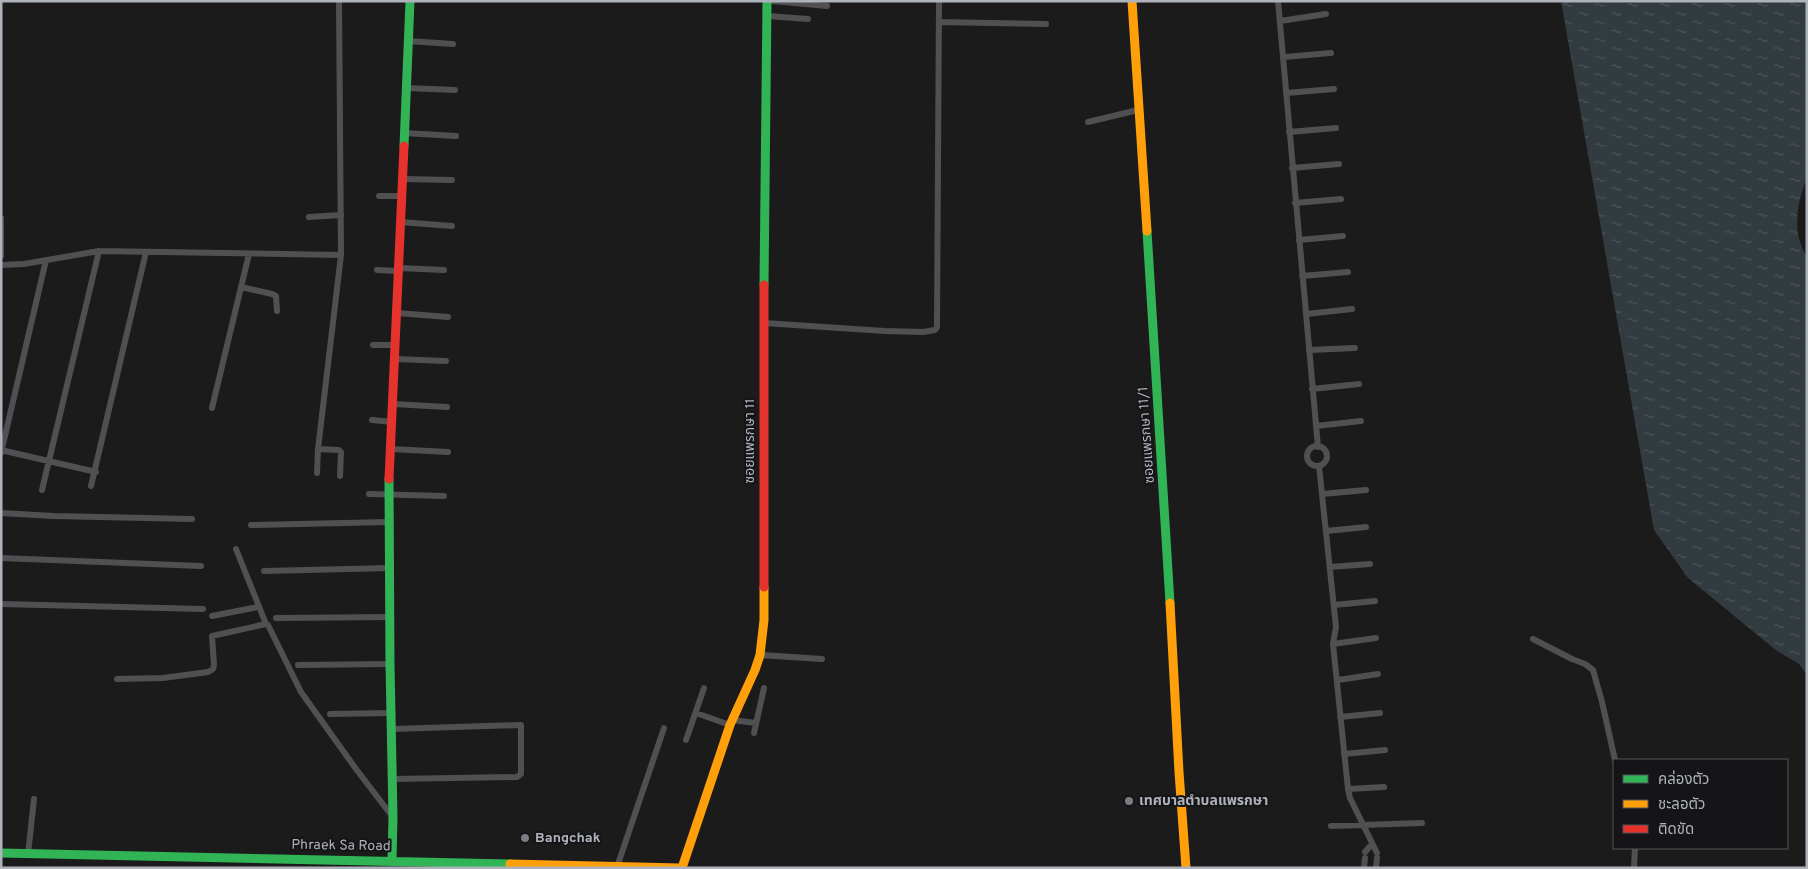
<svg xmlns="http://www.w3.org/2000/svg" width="1808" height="869" font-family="Overpass,'Noto Sans Thai',sans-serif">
<defs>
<pattern id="water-ripples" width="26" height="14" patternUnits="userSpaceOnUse" patternTransform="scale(1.25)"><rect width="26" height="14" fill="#323b40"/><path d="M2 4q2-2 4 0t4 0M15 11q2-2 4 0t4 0" fill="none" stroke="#4d555a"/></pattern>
</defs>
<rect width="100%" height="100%" fill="#1b1b1b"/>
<path fill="url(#water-ripples)" d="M1561,1H1807V178C1797,202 1791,233 1807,256V675L1799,664L1777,651L1688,578L1654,530Z"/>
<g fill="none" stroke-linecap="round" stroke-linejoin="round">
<path stroke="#505053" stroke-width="6" d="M339,1L341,255L318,449L339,450L341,452L340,476
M772,1L827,6
M1278,1L1318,447
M767,16L808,19
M1280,21L1326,14
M939,22L1046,24
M408,41L453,44
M1284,57L1331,53
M406,88L455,90
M1286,93L1334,89
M1088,122L1138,110
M1289,132L1336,128
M404,133L456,136
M1292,168L1339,164
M402,179L452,180
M379,196H401
M1295,203L1341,199
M309,217L341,215
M1,218V256
M400,222L452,226
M1299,240L1343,236
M1,265L24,264L99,251L341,255
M399,268L444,270
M377,270L398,271
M1302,276L1348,272
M241,287L272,294L276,296L277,311
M397,313L448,317
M1306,314L1352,309
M764,323L885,331L923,332L935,330L937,327L939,1
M373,345H395
M1309,350L1355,348
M395,359L446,361
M1312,389L1359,384
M393,404L447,407
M212,408L249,254
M372,420L392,422
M1316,426L1361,421
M1307 456a10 10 0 1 1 20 0a10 10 0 1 1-20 0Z
M391,449L448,452
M1,450L96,472
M1,453L46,260
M1319,466L1336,627L1333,644L1348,789L1350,798L1377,853
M317,473L318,449
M91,486L146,252
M42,490L99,251
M369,494L444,496
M1322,494L1366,490
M1,513L53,516L192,519
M251,525L389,522
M1326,531L1366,527
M236,549L266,624
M1,558L201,566
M1330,567L1370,564
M264,571L390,568
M1,604L203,609
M1334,605L1375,601
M212,616L258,607
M276,618L391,617
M1533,639L1572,659L1585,664L1593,670L1602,702L1615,760
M1333,644L1376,638
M760,655L822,659
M298,665L390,664
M117,679L163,678L208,672L213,669L214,665L212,636L266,624L268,625L301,692L356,769L392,816
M1338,680L1378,674
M696,713L730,725
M330,714L391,713
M1340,717L1380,713
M732,720L756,723
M392,729L521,725V774L517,777L393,779
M754,733L764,688
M686,740L704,688
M1344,754L1385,750
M1348,789L1384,787
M1331,826L1422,823
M1365,852L1372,844
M28,854L34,799
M617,867L664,728
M1364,868L1365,858
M1376,868L1377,858
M1634,868L1635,848"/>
<path stroke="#30b455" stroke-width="9" d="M404,146L410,1
M1147,231L1170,603
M764,285L767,1
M389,479L390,664L393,817L392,861
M1,853L510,864"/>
<path stroke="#ff9f0a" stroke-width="9" d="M1132,1L1147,231
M1170,603L1179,772L1186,868
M510,864L680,868
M682,868L730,725L755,670L760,655L764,620V587"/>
<path stroke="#e5322d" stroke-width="9" d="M764,285V587
M389,479L404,146"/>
</g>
<g fill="#7b7d82" stroke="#151517" stroke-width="2">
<circle cx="1129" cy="801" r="5"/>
<circle cx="525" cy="838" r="5"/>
</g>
<g text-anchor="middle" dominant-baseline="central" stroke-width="4" stroke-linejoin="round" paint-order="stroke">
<g font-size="14" fill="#aeb2ba" stroke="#151517">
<text transform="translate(1147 435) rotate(-94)">ซอยแพรกษา 11/1</text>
<text transform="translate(750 441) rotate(-90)">ซอยแพรกษา 11</text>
<text transform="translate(341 846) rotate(1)">Phraek Sa Road</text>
</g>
<g font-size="14" font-weight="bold" fill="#aeb2ba" stroke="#151517" text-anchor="start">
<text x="1139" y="801">เทศบาลตำบลแพรกษา</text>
<text x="535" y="838">Bangchak</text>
</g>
</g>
<rect width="1808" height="869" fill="none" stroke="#aeb2ba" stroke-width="5"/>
<rect x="1613" y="759" width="175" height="90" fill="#151517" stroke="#525458"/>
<rect x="1623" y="775" width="25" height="8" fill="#30b455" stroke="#525458"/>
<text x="1658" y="784" font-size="15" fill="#aeb2ba">คล่องตัว</text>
<rect x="1623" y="800" width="25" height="8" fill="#ff9f0a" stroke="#525458"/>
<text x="1658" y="809" font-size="15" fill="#aeb2ba">ชะลอตัว</text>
<rect x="1623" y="825" width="25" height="8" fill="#e5322d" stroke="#525458"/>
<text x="1658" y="834" font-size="15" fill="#aeb2ba">ติดขัด</text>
</svg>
